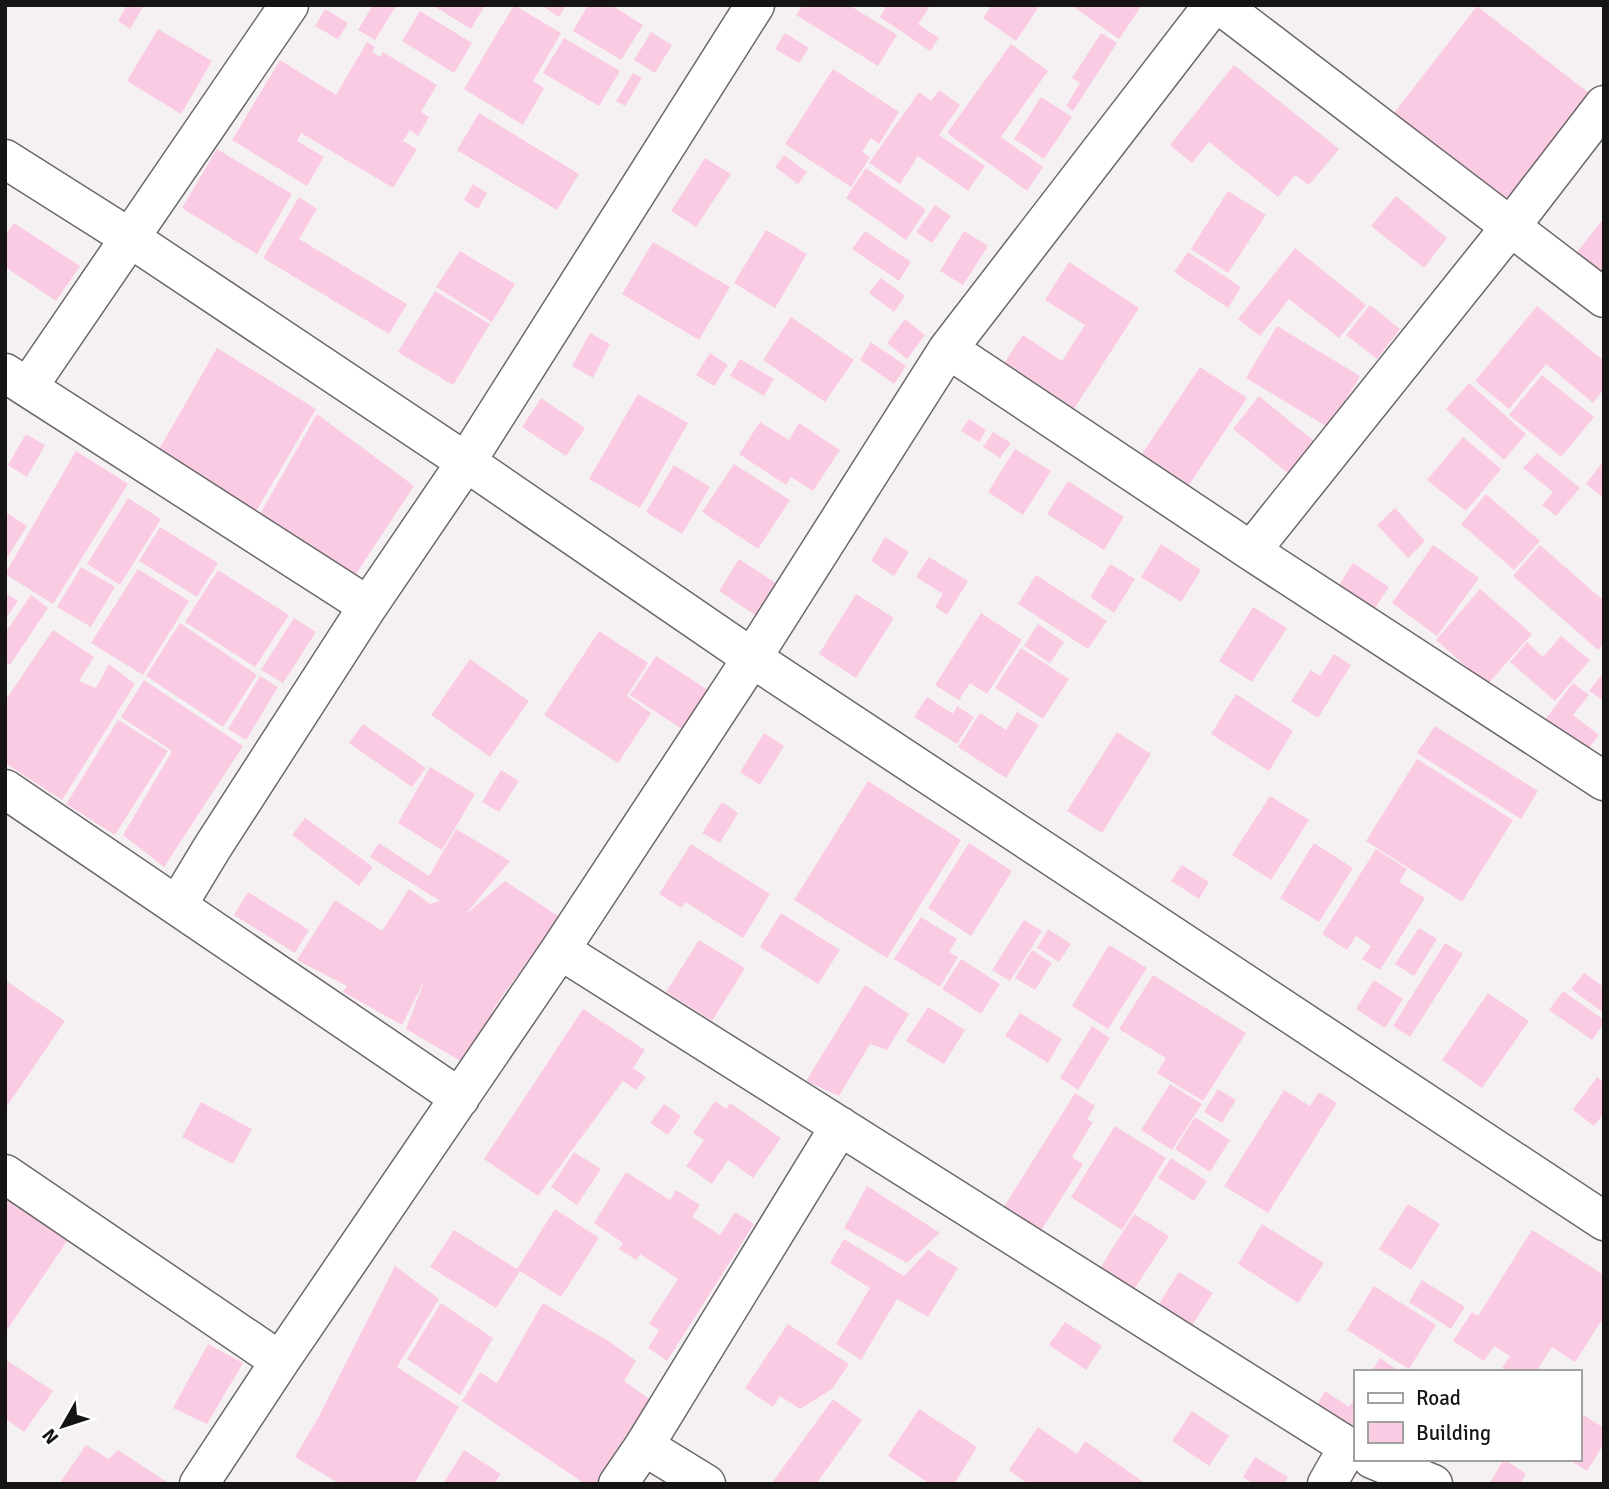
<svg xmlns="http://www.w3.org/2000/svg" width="1609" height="1489" font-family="Signika,sans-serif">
<rect width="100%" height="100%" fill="#f5f1f3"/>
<path fill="#fbcbe3" d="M127,5H139L143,7L130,29L118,21Z
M373,5L396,6L375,40L358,30Z
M432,5H485L471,29Z
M514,5L561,33L533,81L544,88L523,125L464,89Z
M541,5H566L559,17Z
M588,5H611L643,25L621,60L573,31Z
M803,5H849L897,35L878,66L796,15Z
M887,5H931L918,24L939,38L930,51L880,17Z
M992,5H1040L1016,41L983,18Z
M1071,5H1142L1119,39Z
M1477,6L1590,94L1504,204L1391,117Z
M325,9L348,23L338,39L315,26Z
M420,11L472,43L454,73L402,41Z
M158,29L212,61L181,114L127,81Z
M651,32L672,45L655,73L634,60Z
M785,33L809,48L799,63L775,49Z
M1101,33L1117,43L1073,111L1066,106L1080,83L1072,78Z
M564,38L620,71L599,106L543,73Z
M367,42L375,47L372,52L380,57L383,52L437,85L421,112L429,117L418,136L410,130L403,141L417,149L393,188L301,133L297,141L324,157L307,186L232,140L280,60L336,95Z
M1011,44L1048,71L1001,137L1043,167L1027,191L947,133Z
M1234,65L1339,149L1309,185L1295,175L1278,197L1209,142L1192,163L1170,145Z
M833,69L899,112L879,144L871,138L862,152L870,157L851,187L785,144Z
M633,73L642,78L625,106L616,101Z
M939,90L960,105L939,135L985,166L968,191L918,156L900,184L869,163L919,92L931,101Z
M1041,97L1072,117L1044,159L1014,139Z
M479,113L579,174L557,210L457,150Z
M217,149L292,194L257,254L182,208Z
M784,155L807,172L798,184L775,167Z
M705,158L731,174L696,227L671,211Z
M866,168L926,210L906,240L846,198Z
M473,184L487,193L478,209L464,200Z
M1228,191L1266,215L1228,273L1191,249Z
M1396,196L1447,238L1424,268L1371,226Z
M299,197L317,209L299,239L407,304L389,334L263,258Z
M935,205L951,216L932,243L916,232Z
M1604,218V282L1573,257Z
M14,223L80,266L56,301L5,267V236Z
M766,230L807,254L775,308L734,283Z
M865,231L911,262L899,281L852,249Z
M964,231L988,246L963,285L940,271Z
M653,242L730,287L699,340L622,294Z
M1295,248L1366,305L1339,338L1289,299L1260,336L1238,319Z
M460,251L515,284L492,322L436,287Z
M1188,252L1241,287L1228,308L1174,272Z
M1069,262L1139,308L1074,409L1004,363L1023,335L1062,361L1085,325L1045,300Z
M881,278L905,296L894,312L869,293Z
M435,291L490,324L453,385L398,352Z
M1370,305L1400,329L1377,359L1346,335Z
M1537,306L1604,361V389L1593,403L1546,364L1509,409L1475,381Z
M791,317L854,360L825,402L763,360Z
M905,319L925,335L907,359L887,343Z
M1277,326L1360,376L1329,428L1246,378Z
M590,333L610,344L593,378L572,366Z
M871,342L906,366L894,384L860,360Z
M217,348L316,409L255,513L156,455Z
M710,353L728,365L714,386L696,375Z
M740,359L774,379L764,396L730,376Z
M1200,367L1247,398L1186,489L1140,457Z
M1542,375L1594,417L1561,457L1509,415Z
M1469,383L1526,434L1504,460L1446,409Z
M638,394L688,423L640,508L589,479Z
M1259,396L1320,446L1294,478L1233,429Z
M541,398L585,428L566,456L522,427Z
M317,414L414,486L354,577L260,514Z
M969,419L986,430L979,442L961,431Z
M760,422L789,440L799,423L840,450L813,491L791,477L786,485L739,454Z
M993,432L1011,443L1000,458L983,447Z
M26,434L45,445L27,477L8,465Z
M1463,437L1501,469L1466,511L1427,480Z
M1015,449L1051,471L1023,515L988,492Z
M76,451L128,484L53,604L5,574Z
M1537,453L1580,488L1556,516L1542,505L1553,492L1523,468Z
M1604,460V498L1586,484Z
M734,464L790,500L758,549L702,512Z
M674,465L710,487L682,534L646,512Z
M1068,481L1124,517L1104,550L1047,514Z
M1486,494L1540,541L1514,570L1461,524Z
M128,498L161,519L120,585L87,564Z
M1395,508L1425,541L1408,558L1377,525Z
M5,512L27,526L5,561Z
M160,527L218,563L197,597L139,561Z
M885,537L909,552L894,576L871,561Z
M1161,544L1201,570L1181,602L1141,577Z
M1433,545L1479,578L1437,636L1392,603Z
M1540,545L1604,601V644L1598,650L1513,576Z
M929,557L968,581L947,615L935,607L943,594L916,577Z
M739,559L785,589L764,621L719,591Z
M1353,563L1389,587L1375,608L1339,585Z
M1110,564L1135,579L1114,613L1090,597Z
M81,567L115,587L91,627L57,607Z
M138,569L189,601L143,675L91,643Z
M218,570L289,615L255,667L185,622Z
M1036,575L1107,621L1088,649L1018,604Z
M1480,589L1532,634L1487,685L1436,640Z
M5,593L18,601L5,620Z
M856,594L894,618L856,678L819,654Z
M31,595L48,608L10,665L5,662V633Z
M1253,607L1287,628L1252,682L1219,661Z
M981,613L1022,640L987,694L970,683L959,700L935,685Z
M294,618L316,632L283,683L261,670Z
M180,623L257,675L223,727L146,676Z
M1038,624L1064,642L1050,663L1024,646Z
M53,630L94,657L79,681L96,688L109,664L135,684L62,800L5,763V697L7,698Z
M599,631L648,663L627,696L651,713L618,763L544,715Z
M1561,636L1590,660L1555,701L1510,662L1527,642L1543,657Z
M1021,648L1069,679L1043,719L995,688Z
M1334,654L1351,665L1318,718L1291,701L1311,670L1320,676Z
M656,656L720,698L694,737L630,695Z
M470,659L529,701L490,757L431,715Z
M1604,672V701L1589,691Z
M260,676L278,687L246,740L228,729Z
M144,680L243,746L164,867L123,835L172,751L121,717Z
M1573,683L1589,695L1573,715L1599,735L1585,753L1544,721Z
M1236,694L1293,731L1269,771L1211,734Z
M927,697L953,714L957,706L974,717L957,744L914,717Z
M1017,712L1039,725L1006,778L958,747L980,713L1006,730Z
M118,720L168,751L115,835L66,804Z
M363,724L426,768L412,787L349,743Z
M1435,726L1538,791L1521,819L1417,753Z
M1117,732L1151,754L1102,833L1067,811Z
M764,733L784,746L760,785L740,772Z
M1417,759L1513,820L1462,902L1366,841Z
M430,767L475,794L442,850L398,823Z
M501,770L519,781L499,812L482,802Z
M868,781L961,840L887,958L794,900Z
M1270,796L1309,820L1271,880L1232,855Z
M722,802L738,813L720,843L702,833Z
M305,818L373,867L359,886L292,835Z
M456,829L510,861L465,915L505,881L558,916L543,941L539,966L529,959L494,1008L471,1067L406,1029L425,979L402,1025L343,992L347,986L297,960L335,900L382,931L409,889L430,904L440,901L370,857L379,843L429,876Z
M969,843L1012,871L971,936L928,908Z
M1314,843L1353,868L1319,922L1280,898Z
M691,844L770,894L743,938L685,902L682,908L659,894Z
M1376,849L1407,869L1399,882L1425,898L1380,970L1362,959L1371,946L1356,936L1347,950L1322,934Z
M1182,865L1209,882L1199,899L1171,881Z
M248,892L309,930L295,953L234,915Z
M781,913L840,950L818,984L760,947Z
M921,917L957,939L949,952L958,957L940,987L894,959Z
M1024,920L1042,931L1010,981L992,970Z
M1419,928L1437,939L1414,976L1395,964Z
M1048,929L1071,944L1059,962L1037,948Z
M699,940L745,968L712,1021L666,992Z
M1445,943L1463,954L1410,1037L1393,1026Z
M1109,945L1147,968L1108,1029L1072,1006Z
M1032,950L1052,963L1035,990L1015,978Z
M961,959L1000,984L981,1014L942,989Z
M1584,973L1604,987V1013L1571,989Z
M1153,975L1246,1033L1203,1101L1157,1073L1166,1058L1119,1029Z
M5,980L65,1021L5,1109Z
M1374,980L1403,999L1385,1028L1356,1009Z
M865,985L909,1014L887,1050L870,1044L839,1096L806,1081Z
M1563,991L1604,1020V1023L1592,1040L1549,1010Z
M1488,993L1529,1021L1482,1088L1442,1060Z
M928,1007L965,1030L944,1064L906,1041Z
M583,1009L645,1050L633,1068L646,1077L636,1090L623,1081L538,1196L484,1159Z
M1020,1013L1062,1039L1048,1063L1005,1036Z
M1092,1026L1110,1038L1078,1090L1060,1078Z
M1597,1077L1604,1082V1113L1594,1126L1573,1110Z
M1170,1084L1202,1104L1172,1150L1141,1130Z
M1218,1089L1236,1100L1222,1123L1204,1112Z
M1284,1090L1310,1106L1319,1092L1337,1103L1268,1213L1224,1186Z
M1075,1093L1095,1106L1087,1119L1093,1122L1072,1157L1083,1164L1037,1237L1002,1210Z
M715,1101L726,1109L730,1103L781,1138L753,1178L728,1160L712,1184L686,1166L704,1140L693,1133Z
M201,1102L252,1129L233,1164L182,1137Z
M664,1104L681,1116L668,1135L650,1123Z
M1195,1117L1230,1140L1210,1172L1175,1149Z
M1115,1126L1166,1158L1122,1230L1071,1197Z
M574,1152L601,1169L577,1205L551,1187Z
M1171,1158L1207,1181L1194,1201L1158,1178Z
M626,1172L670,1200L676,1190L700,1205L692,1217L720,1235L735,1212L754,1224L667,1361L648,1348L659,1330L649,1324L678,1279L640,1254L636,1260L619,1249L623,1243L594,1223Z
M867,1186L940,1233L907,1263L844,1228Z
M5,1199L67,1241L5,1333Z
M1408,1204L1440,1224L1411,1270L1379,1249Z
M555,1209L599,1238L561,1297L520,1271L496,1308L430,1267L454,1230L517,1269Z
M1134,1214L1169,1236L1131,1294L1097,1273Z
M1262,1224L1324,1263L1298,1303L1238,1264Z
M1532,1230L1604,1275V1317L1575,1362L1552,1347L1536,1372H1508L1502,1368L1510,1356L1494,1346L1484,1361L1453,1341L1472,1312L1478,1316Z
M844,1239L904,1276L928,1250L958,1268L928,1317L897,1299L861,1360L836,1344L870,1288L830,1263Z
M395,1266L439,1299L397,1367L459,1407L414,1484H340L295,1457L318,1418Z
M1179,1272L1213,1293L1187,1333L1154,1312Z
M1422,1280L1465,1307L1451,1329L1409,1302Z
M1374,1286L1436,1325L1409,1369L1347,1330Z
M441,1303L493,1338L460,1395L407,1359Z
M543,1303L610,1342L636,1361L624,1381L655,1403L608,1484H585L462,1401L480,1372L497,1383Z
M1065,1322L1102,1346L1086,1370L1049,1345Z
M788,1324L849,1364L832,1389L800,1409L780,1396L773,1407L745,1388Z
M208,1344L243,1363L207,1424L173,1408Z
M1380,1358L1396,1369L1394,1372H1371Z
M5,1359L53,1391L24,1432L5,1418Z
M1325,1391L1349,1407L1355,1398V1434L1315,1408Z
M833,1399L862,1420L816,1484H771Z
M919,1409L977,1447L954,1484H930L888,1456Z
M1192,1411L1229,1436L1209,1466L1172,1441Z
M1579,1412L1604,1428V1444L1587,1471L1568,1459H1579Z
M1038,1427L1077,1454L1085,1441L1146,1484H1028L1009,1470Z
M86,1445L109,1459L118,1450L170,1484H59Z
M464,1450L501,1474L494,1484H443Z
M1255,1457L1288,1477L1284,1484H1254L1243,1477Z
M1504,1459L1526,1474L1520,1484H1489Z"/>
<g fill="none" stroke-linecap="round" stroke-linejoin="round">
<g stroke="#6b686a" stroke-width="41">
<path id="minor" d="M1220,5L1604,298
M5,159L130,238L466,462L752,658L1604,1221
M948,349L1251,551L1604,781
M5,373L368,606
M28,387L289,5
M1251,551L1511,226L1604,105
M5,789L460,1098
M177,906L212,848L368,606L466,462L755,5
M560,950L1355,1451
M5,1174L280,1361
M644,1446L706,1484
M1372,1459L1433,1484
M199,1484L280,1361L560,950L752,658L948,349L1213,5
M618,1484L644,1446L840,1126
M1327,1484L1348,1447"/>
</g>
<use href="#minor" stroke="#fff" stroke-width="38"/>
</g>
<rect width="1609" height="1489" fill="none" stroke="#161415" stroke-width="14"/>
<rect x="1354" y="1370" width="228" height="91" fill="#ffffff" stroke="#a2a1a1" stroke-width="2"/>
<rect x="1368" y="1393" width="35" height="10" fill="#ffffff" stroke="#a2a1a1" stroke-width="2"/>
<text x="1416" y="1405" font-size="21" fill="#161415">Road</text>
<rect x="1368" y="1422" width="35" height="21" fill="#fbcbe3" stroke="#a2a1a1" stroke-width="2"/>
<text x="1416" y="1440" font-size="21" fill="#161415">Building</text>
<g transform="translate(63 1426) rotate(231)" stroke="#ffffff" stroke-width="5" paint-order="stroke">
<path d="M0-5L12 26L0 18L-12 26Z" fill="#161415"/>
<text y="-10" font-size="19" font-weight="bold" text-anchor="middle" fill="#161415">N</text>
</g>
</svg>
